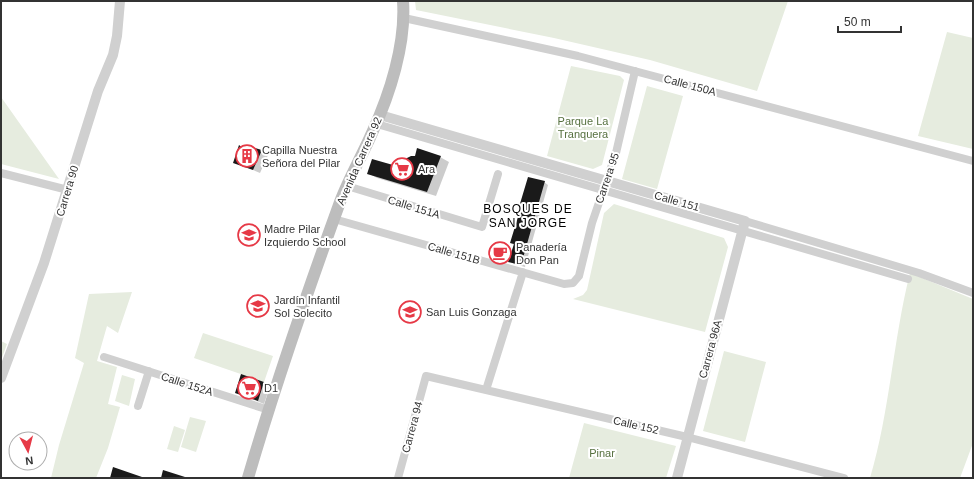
<svg xmlns="http://www.w3.org/2000/svg" width="974" height="479" font-family="Arial,sans-serif">
<rect width="100%" height="100%" fill="#fff"/>
<path fill="#e6ecdf" d="M415,1H788L757,91L650,60L554,38L416,10Z
M947,32L973,38V149L918,136Z
M571,66L620,76L624,80L602,165L593,169L547,156Z
M647,86L683,96L657,189L622,179Z
M1,97L59,179L1,164Z
M614,204L724,238L728,247L705,332L573,299L583,295L587,290L604,213Z
M910,273L973,299V443L960,478H870C890,411 893,340 910,273Z
M132,292L118,333L107,326L97,361L117,367L108,404L120,407L108,448L96,478H51L59,445L84,363L75,358L89,294Z
M203,333L273,356L264,382L194,358Z
M1,341L7,344L1,360Z
M724,351L766,362L745,442L703,431Z
M122,375L135,379L129,406L115,401Z
M190,417L206,421L196,452L181,447Z
M584,423L676,446L666,478H569Z
M174,426L185,430L178,452L167,449Z"/>
<path fill="#0003" d="M245,149L261,151L268,155L260,173L234,162Z
M440,157L449,162L436,196L377,178L368,173Z
M544,182L548,185L525,267L514,264L510,261L514,245L511,243Z
M264,382L270,386L264,404L236,393Z"/>
<path fill="#1a1a1a" d="M239,145L244,149L245,145L262,150L253,170L233,163Z
M417,148L441,156L427,192L367,174L372,159L393,165L411,156H415Z
M528,177L545,181L521,265L508,262L514,244L510,243L521,207H519Z
M241,374L264,382L258,401L235,393Z
M113,467L142,477V478H110Z
M163,470L185,477V478H161Z"/>
<g fill="none" stroke-linecap="round" stroke-linejoin="round">
<path stroke="#d0d0d0" stroke-width="8" d="M404,18L578,56L973,161
M377,124L908,279
M1,173L68,190
M347,186L482,227L498,174
M334,219L564,284L573,283L579,276L592,223L616,153L635,71
M745,221L919,273L973,293
M104,357L269,410
M486,390L523,272
M138,406L149,371
M398,478L426,376L687,437L844,478"/>
<path stroke="#d0d0d0" stroke-width="10" d="M380,115L745,221L677,478
M1,378L44,263L98,91L113,55L117,36L120,1"/>
<path stroke="#bdbdbd" stroke-width="12" d="M248,478C275,385 307,293 340,202C349,178 362,156 372,133C390,94 406,44 403,1"/>
</g>
<defs>
<g id="building-ring" transform="scale(1.15)"><circle r="9.5" fill="#fff" stroke="#e63946" stroke-width="1.5"/><path d="M-4-6H4V6H1V3H-1V6H-4ZM-2.5-4.3h1.7v1.8h-1.7ZM.8-4.3h1.7v1.8H.8ZM-2.5-1h1.7V.8h-1.7ZM.8-1h1.7V.8H.8Z" fill="#e63946"/></g>
<g id="supermarket-ring" transform="scale(1.15)"><circle r="9.5" fill="#fff" stroke="#e63946" stroke-width="1.5"/><path d="M-6-5.5h2.5l.6 2H6L4.5 2H-2.5L-4.4-4H-6ZM-1.5 3.2a1.3 1.3 0 1 0 .1 0ZM3 3.2a1.3 1.3 0 1 0 .1 0Z" fill="#e63946"/></g>
<g id="school-ring" transform="scale(1.15)"><circle r="9.5" fill="#fff" stroke="#e63946" stroke-width="1.5"/><path d="M0-5L7-2L0 1L-7-2ZM-4 1L0 2.5L4 1V4Q0 6-4 4Z" fill="#e63946"/></g>
<g id="cafe-ring" transform="scale(1.15)"><circle r="9.5" fill="#fff" stroke="#e63946" stroke-width="1.5"/><path d="M-5.5-4.5H6V0H3Q3 3.5 0 3.5H-2.5Q-5.5 3.5-5.5 0ZM3-3.2v2h1.7v-2ZM-6 4.5H4V6H-6Z" fill="#e63946"/></g>
</defs>
<g fill-rule="evenodd">
<use href="#building-ring" x="247" y="156"/>
<use href="#supermarket-ring" x="402" y="169"/>
<use href="#school-ring" x="249" y="235"/>
<use href="#cafe-ring" x="500" y="253"/>
<use href="#school-ring" x="258" y="306"/>
<use href="#school-ring" x="410" y="312"/>
<use href="#supermarket-ring" x="249" y="388"/>
</g>
<g text-anchor="middle" dominant-baseline="central" stroke-width="4" stroke-linejoin="round" paint-order="stroke">
<g font-size="11" fill="#333" stroke="#fff">
<text transform="translate(690 85) rotate(15)">Calle 150A</text>
<text transform="translate(359 161) rotate(-66)">Avenida Carrera 92</text>
<text transform="translate(607 178) rotate(-71)">Carrera 95</text>
<text transform="translate(67 191) rotate(-73)">Carrera 90</text>
<text transform="translate(677 201) rotate(16)">Calle 151</text>
<text transform="translate(414 207) rotate(17)">Calle 151A</text>
<text transform="translate(454 253) rotate(16)">Calle 151B</text>
<text transform="translate(710 349) rotate(-75)">Carrera 96A</text>
<text transform="translate(187 384) rotate(18)">Calle 152A</text>
<text transform="translate(636 425) rotate(13)">Calle 152</text>
<text transform="translate(412 427) rotate(-75)">Carrera 94</text>
</g>
<g font-size="11" fill="#56703f" stroke="#fff">
<text x="583" y="121">Parque La<tspan x="583" dy="13">Tranquera</tspan></text>
<text x="602" y="453">Pinar</text>
</g>
<g font-size="11" fill="#333" stroke="#fff" text-anchor="start">
<text x="262" y="150">Capilla Nuestra<tspan x="262" dy="13">Señora del Pilar</tspan></text>
<text x="418" y="169">Ara</text>
<text x="264" y="229">Madre Pilar<tspan x="264" dy="13">Izquierdo School</tspan></text>
<text x="516" y="247">Panadería<tspan x="516" dy="13">Don Pan</tspan></text>
<text x="274" y="300">Jardín Infantil<tspan x="274" dy="13">Sol Solecito</tspan></text>
<text x="426" y="312">San Luis Gonzaga</text>
<text x="264" y="388">D1</text>
</g>
<g font-size="12" letter-spacing="1" fill="#000" stroke="#fff">
<text x="528" y="209">BOSQUES DE<tspan x="528" dy="14">SAN JORGE</tspan></text>
</g>
</g>
<rect width="974" height="479" fill="none" stroke="#333333" stroke-width="4"/>
<g transform="translate(28 451) rotate(173)"><circle r="19" fill="#ffffff" stroke="#adadad"/>
<path d="M0-3L7 15L0 10L-7 15Z" fill="#e63946"/>
<text y="-6" font-size="11" font-weight="bold" text-anchor="middle" fill="#333333">N</text>
</g>
<path d="M838 26v6h63v-6" fill="none" stroke="#333333" stroke-width="2"/>
<text x="844" y="26" font-size="12" fill="#333333" stroke="#ffffff" stroke-width="3" paint-order="stroke">50 m</text>
</svg>
